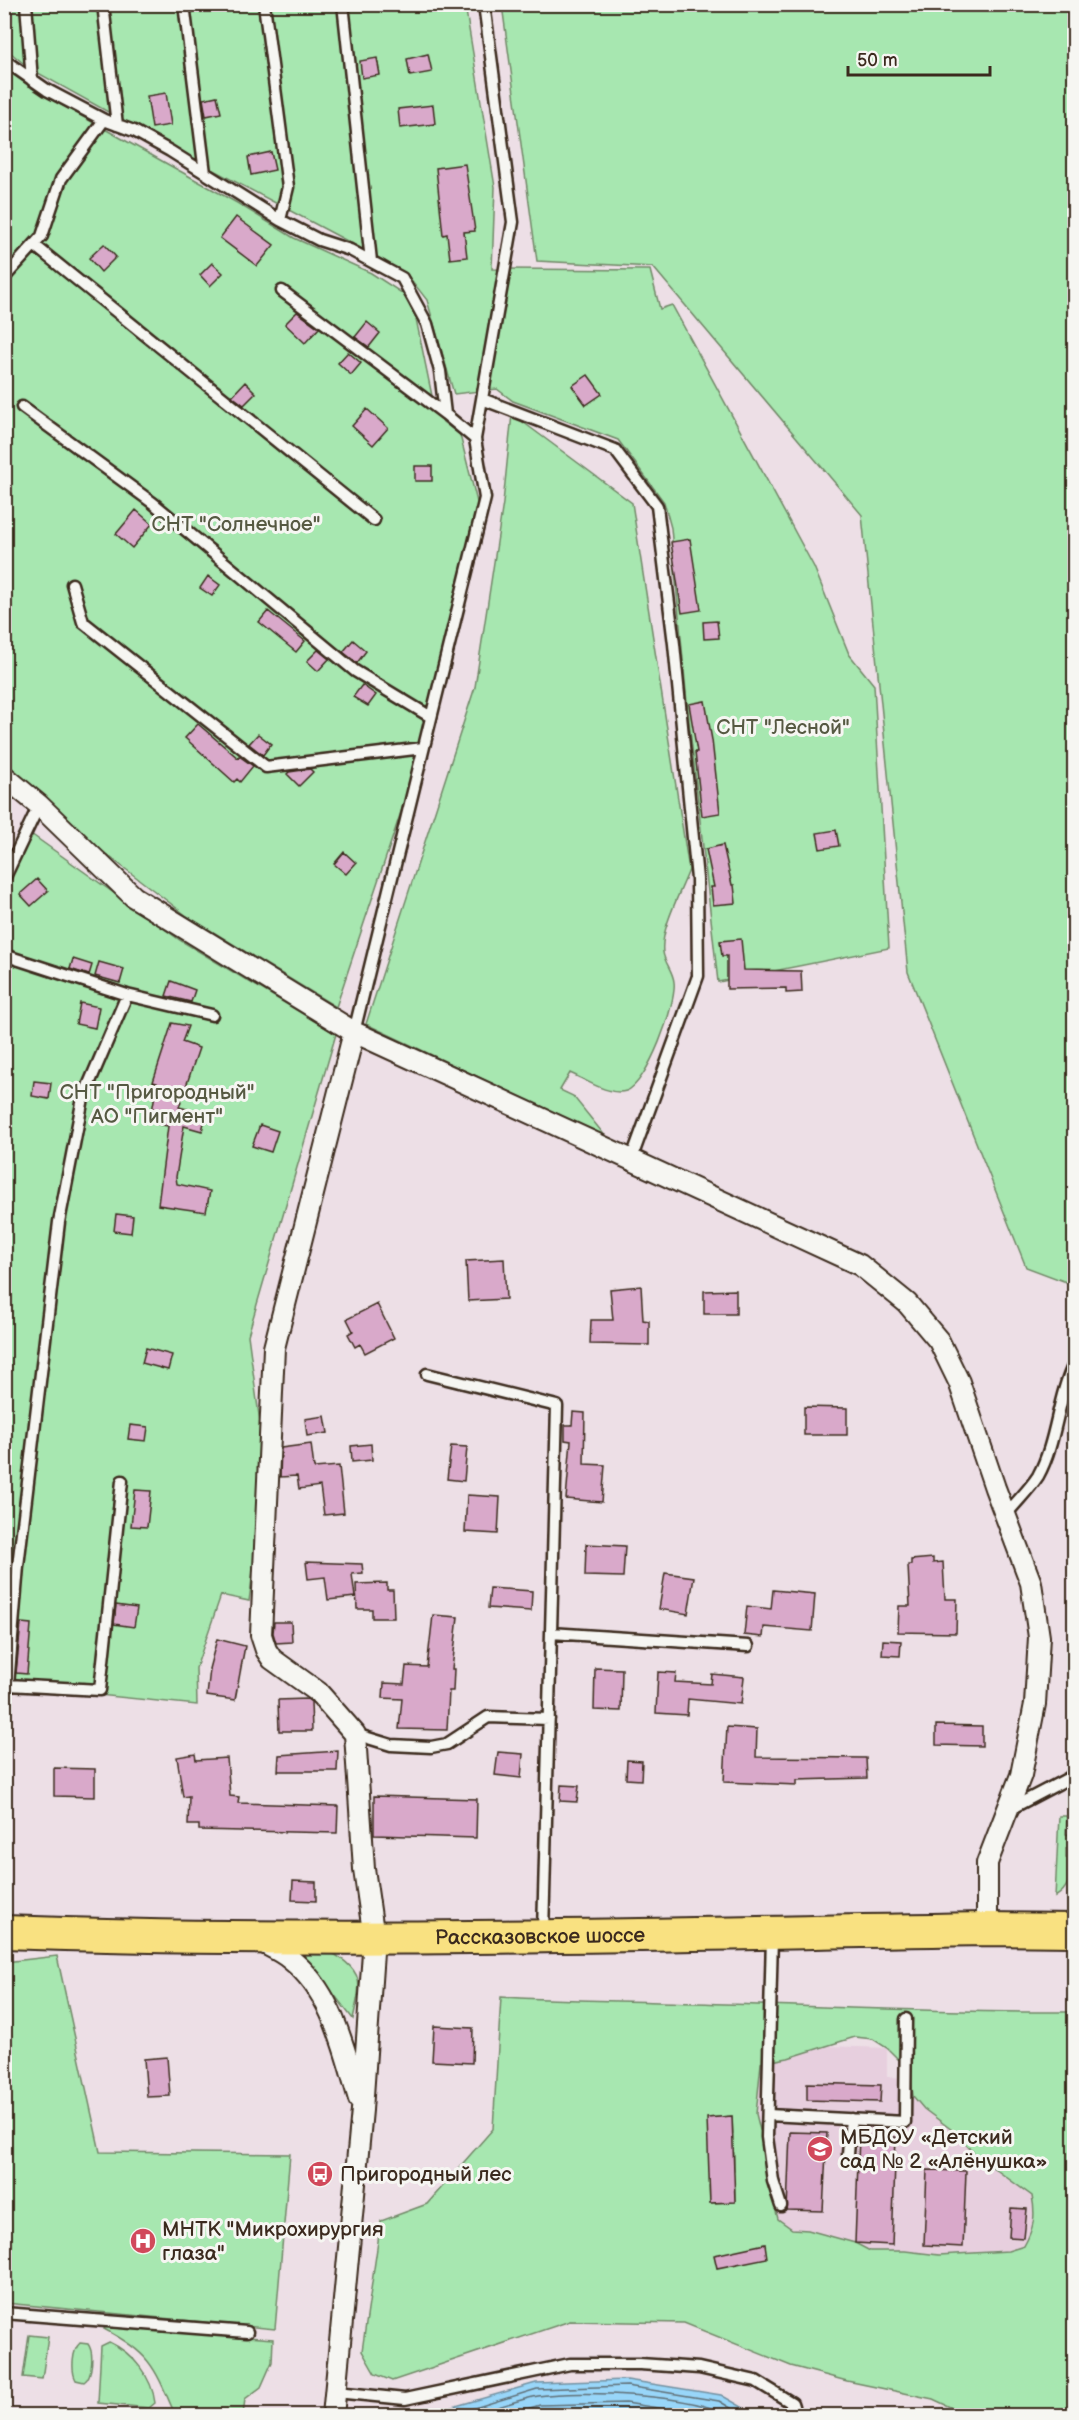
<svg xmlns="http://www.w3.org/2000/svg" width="1079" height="2420" font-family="'Balsamiq Sans',sans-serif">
<rect width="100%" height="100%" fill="#eddfe6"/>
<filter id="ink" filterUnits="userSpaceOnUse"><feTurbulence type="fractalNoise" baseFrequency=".0167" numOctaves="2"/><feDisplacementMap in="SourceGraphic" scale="12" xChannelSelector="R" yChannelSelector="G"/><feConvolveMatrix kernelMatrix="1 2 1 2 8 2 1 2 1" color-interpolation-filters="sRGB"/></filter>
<g filter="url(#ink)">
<path fill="#e7cfde" d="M585,2038L887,2048V2077L939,2079L1062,2055L1053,2301L668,2279Z"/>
<path fill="#a7e7b0" stroke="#718867" stroke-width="1.5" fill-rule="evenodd" d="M4,5H465L495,187L492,269L650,270L660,309L672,305L814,567L849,654L874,685L889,948L718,982L687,703L671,528L664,502L618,440L513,401L497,389L454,394L427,300L409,277L385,261L200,163L29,68L5,48Z
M502,5H1074V1285L1026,1267L908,972L862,515L653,267L537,261Z
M4,68L35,90L237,203L294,238L371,273L402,293L414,309L432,396L443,422L460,435L478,506L429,728L336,1007L187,916L34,799L5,771Z
M512,414L632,503L689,870C681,891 660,930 663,952C664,962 673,971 674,982C677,1003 647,1085 626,1091C609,1096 586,1080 570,1073L560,1090L573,1096L606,1137L366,1024L475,687L503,503Z
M24,829L180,940L336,1034L248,1335L263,1445L261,1511L249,1601L221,1595L196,1668L197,1705L10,1686L5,1706L4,873Z
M1059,1816H1067L1066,1834L1070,1835V1848H1066V1858H1071C1070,1876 1071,1887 1055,1897Z
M326,1952C338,1954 355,1967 358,1980C361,1990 355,2008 353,2019L302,1953Z
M57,1956L100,2152L290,2154L275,2329L5,2303V1962Z
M501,1997C575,2001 649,2001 724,2004C841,2007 957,2013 1074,2012V2415H967L933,2399L847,2381L791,2366L684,2323L570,2321L392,2381L375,2374L362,2351L381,2221L427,2204L493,2129ZM855,2037L873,2039L887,2048L903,2064L911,2079L913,2096L924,2109L952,2130L976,2155L1032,2196C1036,2216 1034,2228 1024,2246L1008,2251L939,2255L905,2251H870L855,2243L808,2230L792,2229L778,2219L774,2203L778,2169L767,2137L760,2130L756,2114L761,2063L788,2058ZM732,2116L733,2133L708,2134V2118ZM734,2153V2170L710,2172L709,2154ZM735,2185V2202L710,2203L709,2186Z
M106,2326L273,2339L272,2362L261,2387L245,2399L243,2415L173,2410C154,2365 148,2352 104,2329Z
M29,2335L48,2337L42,2379L23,2377Z
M109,2342C133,2353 152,2377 155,2403L149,2408L98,2403L101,2346Z
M80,2343L88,2344C94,2352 93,2376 84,2382L76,2380C71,2371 72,2350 80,2343Z"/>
<path fill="#98d6f9" stroke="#7391a1" stroke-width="1.5" d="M627,2380L721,2395L756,2415H433L456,2406L536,2383Z"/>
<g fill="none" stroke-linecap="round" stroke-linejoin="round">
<path stroke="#606f76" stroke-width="1.5" d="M448,2416L537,2389L627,2386L719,2401L744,2416
M471,2416C493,2409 516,2400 538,2396C581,2390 694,2394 729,2416
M504,2416L540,2405L626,2403L708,2416"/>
</g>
<path fill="#d9a9ca" stroke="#3b2a1e" stroke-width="1.5" d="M428,54L432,72L410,76L407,59Z
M377,58L380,75L362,78L360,61Z
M166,93L171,125L152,128L147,96Z
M217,96L221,113L206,116L203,99Z
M433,105L435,124L400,128L398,109Z
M271,152L275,170L251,175L248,157Z
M465,164L475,231L464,232L467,257L450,259L447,234L443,235L436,168Z
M236,217L274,245L257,266L220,238Z
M104,244L116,257L101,272L89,258Z
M212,263L223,273L210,286L200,275Z
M297,312L319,328L305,343L285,324Z
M367,322L380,333L369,347L355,337Z
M348,352L361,363L351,375L338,363Z
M588,375L602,394L586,405L572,386Z
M245,382L256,393L244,405L232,396Z
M367,409L388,428L373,445L352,426Z
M415,466H432V481H415Z
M136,510L152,524L132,548L116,534Z
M690,539L701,610L682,613L671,542Z
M208,576L220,585L212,596L200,588Z
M268,611L305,641L296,652L259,622Z
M717,621L719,638L704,639L703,622Z
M353,640L366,651L357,663L343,652Z
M318,650L329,659L318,671L307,661Z
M362,685L376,695L368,706L353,697Z
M705,701L712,740L720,813L702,816L695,752H697L689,704Z
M198,724L238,758L239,756L253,766L240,782L237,779L234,782L185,738Z
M258,734L271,744L263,755L249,744Z
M310,769L313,772L299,786L287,774L289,772Z
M836,830L839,846L820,849L817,833Z
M723,845L732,885H734L736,903L713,905L711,887H714L706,849Z
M344,852L356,863L346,874L334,864Z
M37,879L48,891L31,906L20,894Z
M741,939L744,970L801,971L802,992L786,993V988L727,989V956H722L720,941Z
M73,959L92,965L89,975L70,969Z
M99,962L124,969L120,983L95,976Z
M171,981L195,990L191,1002L166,996Z
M80,1003L99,1007L95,1028L76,1024Z
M172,1023L188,1026L182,1042L199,1048L179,1107L206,1114L202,1131L184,1126L176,1177L177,1184L210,1191L206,1212L158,1205L168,1126L150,1123L157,1083L153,1082Z
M34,1081L51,1083L49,1099L32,1096Z
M260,1125L278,1131L271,1152L252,1146Z
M116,1214L133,1216L131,1233L114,1231Z
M504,1259L506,1299L468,1301L466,1261Z
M641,1286L643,1320L649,1321V1345L590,1344L591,1320H613L610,1289Z
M736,1290V1314H704V1291Z
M377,1304L394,1338L365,1353L360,1344L355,1347L348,1334L353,1331L347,1319Z
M146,1348L172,1355L168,1370L142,1363Z
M804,1407L847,1408V1435H804Z
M573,1412L585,1413L584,1464L605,1465L602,1502L566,1499L571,1441L565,1440V1425H572Z
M325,1416L328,1433L307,1436L305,1419Z
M130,1425L148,1427L146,1441L128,1439Z
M311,1444L314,1468L339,1466L344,1513L324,1515L320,1486L299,1489L297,1476L280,1477L281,1448Z
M371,1444L372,1460L352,1462L351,1446Z
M451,1446L467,1447L464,1481L447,1479Z
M135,1490L151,1491L147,1527L131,1526Z
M467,1495L500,1497L498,1534L465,1532Z
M586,1544L625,1546L623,1577L585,1576Z
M933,1558V1563L943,1562L945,1599H957L956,1633L898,1632L899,1606H910L908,1565H911V1560Z
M306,1562L362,1564L363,1573L352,1574L355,1597L328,1600L325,1577L308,1579Z
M665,1573L694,1577L688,1614L659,1609Z
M387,1583V1590H393L394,1618H372V1609H357L356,1584Z
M490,1588L532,1591L531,1611L488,1608Z
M773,1590L815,1594L812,1631L764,1627L763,1637L744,1635L747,1606L771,1609Z
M116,1605L137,1608L134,1627L114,1624Z
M433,1615L458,1617L452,1669H454L453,1691H449L447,1730L399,1729L402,1699L383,1698L384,1683L404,1684L406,1666L427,1667Z
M274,1622H291L292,1642L276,1643L273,1633Z
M21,1623L31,1624L27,1674L16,1673Z
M217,1639L245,1646L235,1700L207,1696L210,1669H209Z
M883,1640L901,1641L900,1656L882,1655Z
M595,1668L622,1669L621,1711L594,1710Z
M658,1672L676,1673L675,1682L711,1684L712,1674L744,1677L741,1704L688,1699L687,1715L656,1713Z
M307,1699L311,1702L312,1731H279L278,1700Z
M936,1725L982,1726V1746L936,1745Z
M727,1727L757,1729L756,1757L866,1758L867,1778L797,1780V1785L724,1782Z
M338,1751L337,1771H278L279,1755Z
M498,1752L523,1754L521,1778L495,1775Z
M195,1754L196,1760L227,1758L230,1796L239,1797L238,1803L338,1806L337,1833L199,1830V1825H188L189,1796L183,1797L177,1757Z
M627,1760L642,1761L641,1780L626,1779Z
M54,1768L95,1769V1797L54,1796Z
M561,1785L579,1786L577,1802L560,1801Z
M374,1796L477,1799L476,1838L374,1835Z
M293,1881L316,1882V1901L292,1900Z
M434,2026L473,2028L472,2063L432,2061Z
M167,2057L170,2096L147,2097L144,2059Z
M807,2083L881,2085L880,2102L807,2100Z
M732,2116L735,2202L710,2203L707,2118Z
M790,2132L827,2133L823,2211L787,2210Z
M859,2136L896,2137L892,2245L855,2243Z
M927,2170L966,2171L963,2247L924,2245Z
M1011,2208L1027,2209L1024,2238L1009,2237Z
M765,2244L767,2258L717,2268L714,2255Z"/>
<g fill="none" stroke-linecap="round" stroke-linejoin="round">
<g stroke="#3b2a1e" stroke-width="15">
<path id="lane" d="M26,4L32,80
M103,4L117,125
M184,4L205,173
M264,4L288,187L280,220
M343,4L371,261
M4,60L47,90L104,120L134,131L170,151L280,220L319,240L350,250L402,278L427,324L440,371L445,414L475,439L485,498L354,1032
M34,245L374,520
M4,278L42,236L61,179L104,120
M282,291L445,414
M482,399L615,450L657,506L674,644L697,879L698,976L631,1160
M22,407L153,503L355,671L431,717
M475,439L513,222L484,4
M72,584L83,622L266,767L423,748
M4,879L39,805
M4,955L127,995L83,1098L59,1222L18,1566L8,1685L4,1696
M127,995L212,1015
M427,1374L557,1406L543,1933
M1005,1516C1015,1503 1029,1490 1038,1476C1057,1441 1057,1399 1074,1364
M551,1633L748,1646
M8,1685L100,1690L122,1481
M355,1734L391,1745L431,1747L447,1744L488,1717L549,1719
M1008,1810L1069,1778L1074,1772
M772,1936L767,2137L773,2181L781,2206
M768,2115L905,2122L906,2019
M848,2154L851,2119
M4,2313L247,2332
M336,2392L405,2399L570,2364H640L699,2368L756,2381L792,2403L796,2416"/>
</g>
<g stroke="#3b2a1e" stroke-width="24">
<path id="street" d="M4,776L39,805L134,897L354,1032
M258,1940C268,1946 281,1951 290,1959C333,1992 344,2050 359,2099
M333,2416L362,2110L374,1938L364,1869L355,1734L318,1692L272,1659L266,1650L261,1635L274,1348L354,1032L860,1265L907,1303L939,1341L959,1382L995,1488L1031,1583L1039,1637L1035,1704L1021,1775L987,1863V1929"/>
</g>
<g stroke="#3b2a1e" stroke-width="36">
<g id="primary">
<path id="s1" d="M4,1932C332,1944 659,1934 987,1929L1074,1930"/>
</g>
</g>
<use href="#lane" stroke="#f6f6f2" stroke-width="10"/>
<use href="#street" stroke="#f6f6f2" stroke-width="20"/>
<use href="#primary" stroke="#f9e181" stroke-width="32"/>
</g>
</g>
<defs>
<g id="school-disc" transform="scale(1.35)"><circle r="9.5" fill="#d1495b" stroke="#f6f6f2"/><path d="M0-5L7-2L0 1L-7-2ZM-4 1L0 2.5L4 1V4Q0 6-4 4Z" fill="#fff"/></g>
<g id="bus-disc" transform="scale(1.35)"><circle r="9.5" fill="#d1495b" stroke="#f6f6f2"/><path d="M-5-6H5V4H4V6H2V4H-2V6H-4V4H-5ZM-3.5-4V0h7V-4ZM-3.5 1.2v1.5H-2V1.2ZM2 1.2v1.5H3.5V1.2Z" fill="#fff"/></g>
<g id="hospital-disc" transform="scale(1.35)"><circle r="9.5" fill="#d1495b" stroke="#f6f6f2"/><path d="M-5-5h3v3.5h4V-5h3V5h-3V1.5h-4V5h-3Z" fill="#fff"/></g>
</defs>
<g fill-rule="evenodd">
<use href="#school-disc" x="820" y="2149"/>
<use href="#bus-disc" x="320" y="2174"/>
<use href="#hospital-disc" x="143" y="2241"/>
</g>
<g text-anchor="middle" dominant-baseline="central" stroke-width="6" stroke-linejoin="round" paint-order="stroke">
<g font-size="21" fill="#565942" stroke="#f6f6f2">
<text x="236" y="524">СНТ "Солнечное"</text>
<text x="783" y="727">СНТ "Лесной"</text>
<text x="157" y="1092">СНТ "Пригородный"<tspan x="157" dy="24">АО "Пигмент"</tspan></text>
</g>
<g font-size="21" fill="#3b2a1e" stroke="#f6f6f2">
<text stroke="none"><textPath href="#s1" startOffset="536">Рассказовское шоссе</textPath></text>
</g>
<g font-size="21" fill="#3b2a1e" stroke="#f6f6f2" text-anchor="start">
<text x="840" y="2137">МБДОУ «Детский<tspan x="840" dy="24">сад № 2 «Алёнушка»</tspan></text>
<text x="340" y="2174">Пригородный лес</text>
<text x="162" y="2229">МНТК "Микрохирургия<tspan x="162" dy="24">глаза"</tspan></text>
</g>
</g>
<rect width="1079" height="2420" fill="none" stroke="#f6f6f2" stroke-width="24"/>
<rect x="12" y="12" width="1055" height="2396" fill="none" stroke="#3b2a1e" stroke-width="2" filter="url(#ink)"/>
<path d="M848 66v9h142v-9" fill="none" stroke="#3b2a1e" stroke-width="3"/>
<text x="857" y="66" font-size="18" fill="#3b2a1e" stroke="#f6f6f2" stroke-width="4.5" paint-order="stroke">50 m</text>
</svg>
